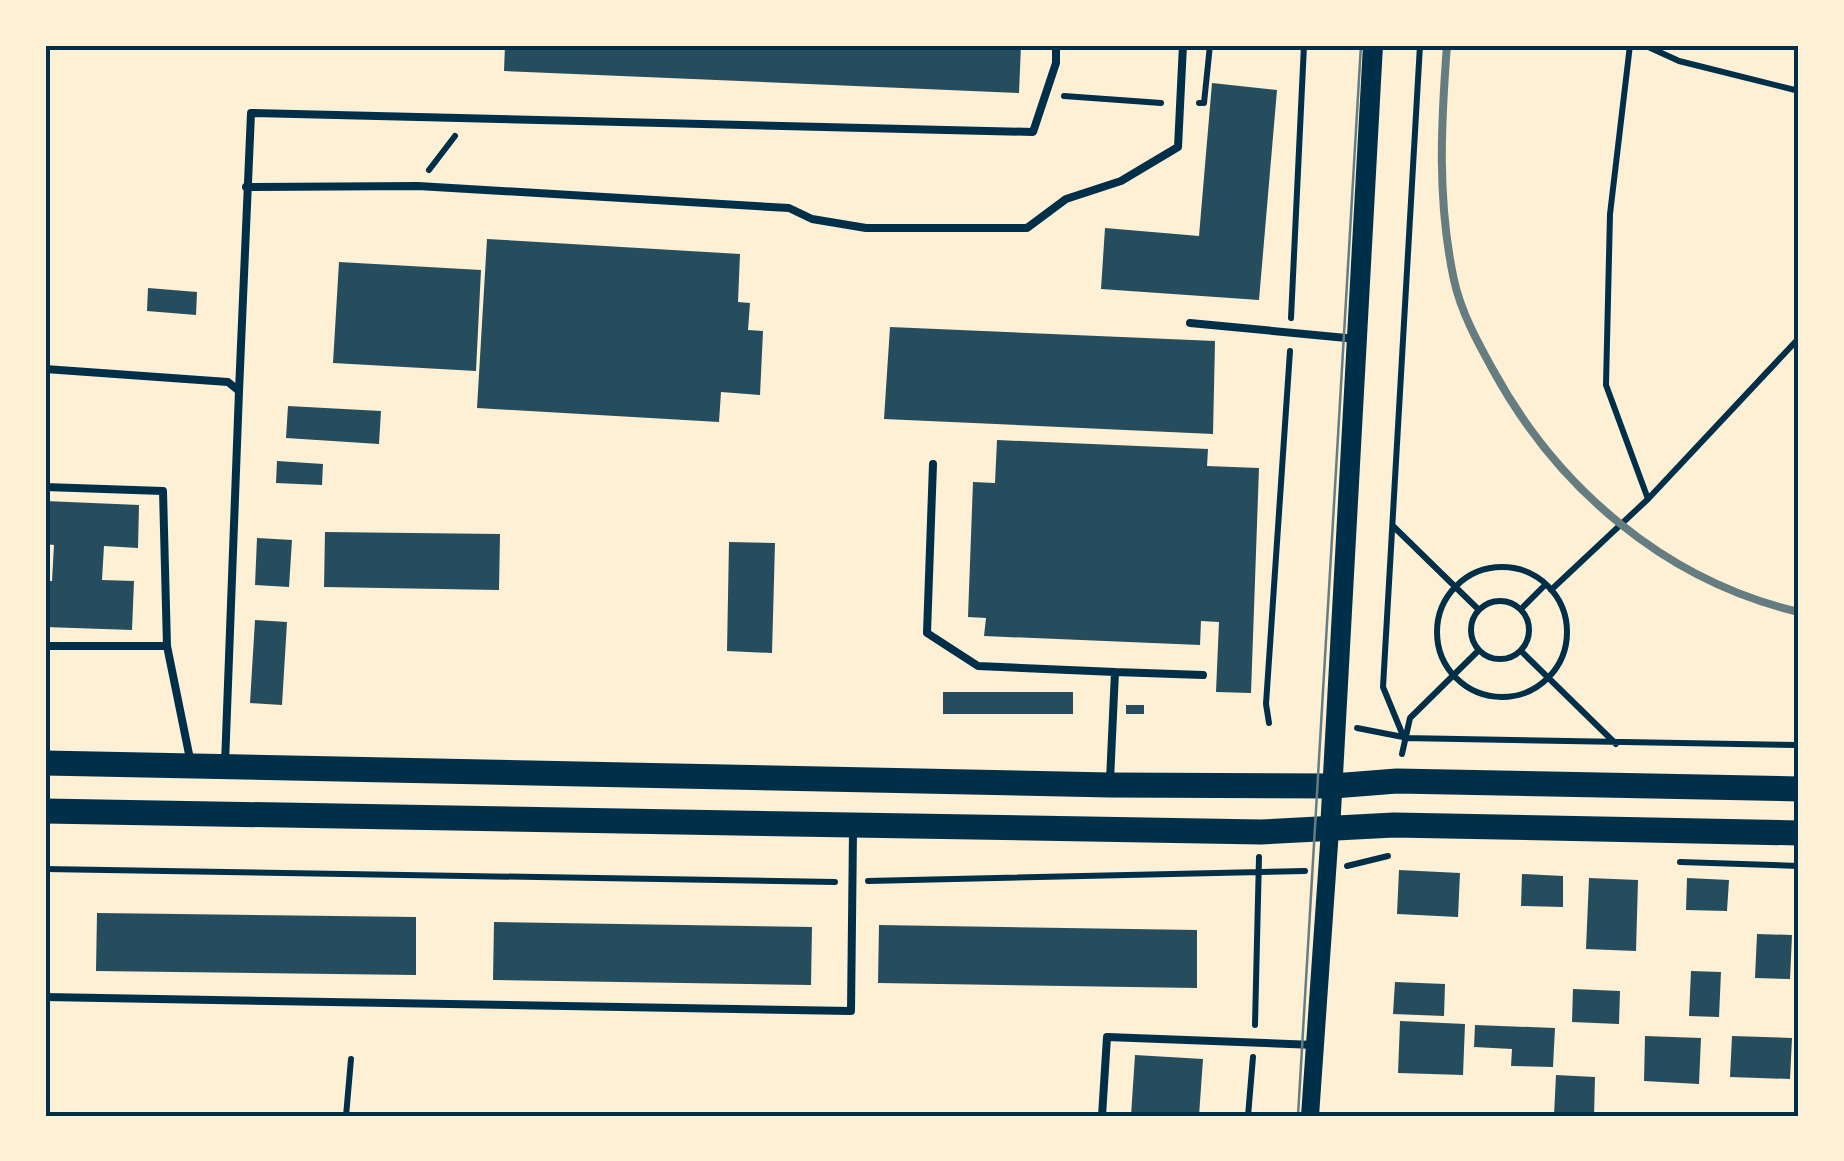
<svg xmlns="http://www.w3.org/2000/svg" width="1844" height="1161" font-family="'Fira Sans',sans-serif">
<rect width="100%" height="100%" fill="#fdf0d5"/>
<path fill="#264d5e" d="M505,45H1021L1019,93L504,71Z
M1212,83L1277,90L1259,300L1101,289L1105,228L1199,236Z
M487,239L740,254L738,302L750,303L748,330L763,331L760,395L721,392L719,422L477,408Z
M339,262L481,270L476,371L333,363Z
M148,288L197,292L196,315L147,311Z
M890,327L1215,341L1213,434L884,419Z
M288,406L381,411L379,444L286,438Z
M997,440L1208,449L1207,466L1259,468L1251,693L1216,692L1219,622L1201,621L1200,645L984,636L986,618L968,617L973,482L995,483Z
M277,461L323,464L322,485L276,483Z
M45,501L139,505L138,548L104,546L102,580L134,581L132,630L45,627V581H52L54,545L45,544Z
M325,532L500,534L499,590L324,587Z
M257,538L292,540L289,587L255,585Z
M729,542L775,543L772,653L727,651Z
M255,620L287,622L282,705L250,703Z
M943,692H1073V714H943Z
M1126,705H1144V714H1126Z
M1399,870L1460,873L1458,917L1397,914Z
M1522,874L1563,876V907L1521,906Z
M1589,878L1638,880L1636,951L1586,949Z
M1687,878L1729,880L1727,911L1686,910Z
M97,913L416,917V975L96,971Z
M494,922L812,927L811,985L493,980Z
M879,925L1197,930V988L878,983Z
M1757,934L1792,935L1790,979L1755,978Z
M1691,971L1721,972L1719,1017L1689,1016Z
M1395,982L1445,984L1444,1016L1393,1014Z
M1573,989L1620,991L1619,1024L1572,1022Z
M1400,1021L1465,1024L1463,1075L1398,1073Z
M1475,1025L1555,1028L1553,1067L1511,1066L1512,1049L1474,1047Z
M1645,1036L1701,1038L1699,1084L1644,1081Z
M1732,1036L1792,1038L1790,1079L1730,1077Z
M1135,1055L1203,1059L1199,1116H1131Z
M1556,1075L1595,1077L1594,1116H1554Z"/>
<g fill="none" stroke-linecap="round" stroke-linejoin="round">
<path stroke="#003049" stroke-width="6" d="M1420,45L1383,687L1404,738L1799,745
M1630,45L1610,214L1606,385L1648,499
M1644,45L1679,61L1799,91
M1064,96L1161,103
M1199,103H1204L1210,45
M429,170L455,136
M1291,318L1304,45
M1394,527L1479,610
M1437 632a65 65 0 1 1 130 0a65 65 0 1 1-130 0Z
M1551,590L1648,499L1799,338
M1471 630a29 29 0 1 1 58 0a29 29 0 1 1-58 0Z
M1521,609L1545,585
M1521,651L1616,744
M1269,723L1266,704L1290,351
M1357,728L1403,737
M1402,754L1410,718L1479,650
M1680,862L1799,866
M1347,866L1388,856
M45,869L835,882
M868,881L1305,871
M1255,1025L1259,857
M346,1116L351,1059
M1248,1116L1253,1057"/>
<path stroke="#003049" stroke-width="8" d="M246,187L418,186L789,208L812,219L866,228H1027L1066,199L1121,181L1178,147L1183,45
M1190,323L1357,339
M45,369L228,382L239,391L225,764
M239,391L251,113L1033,132L1056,63V45
M933,464L927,633L978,666L1115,672
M45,487L163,491L167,646
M45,646H167L190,759
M1110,780L1115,672L1203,675
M45,997L851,1011L853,831
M1102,1116L1107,1037L1315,1045"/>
<path stroke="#003049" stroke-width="18" d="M1310,1116L1330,830"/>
<path stroke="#003049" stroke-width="20" d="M1330,830L1373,45"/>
<path stroke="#003049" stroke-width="25" d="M45,763L1110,785L1333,786L1397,781L1799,789
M45,811L1261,832L1394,825L1799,833"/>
<path stroke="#657d81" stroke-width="2.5" d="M1298,1116L1361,45"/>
<path stroke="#657d81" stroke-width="8" d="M1447,45C1441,124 1437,201 1454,280C1461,312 1477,341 1493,370C1558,489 1666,581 1799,612"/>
</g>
<rect width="1844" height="1161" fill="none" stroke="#fdf0d5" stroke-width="95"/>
<rect x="48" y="48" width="1748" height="1066" fill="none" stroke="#003049" stroke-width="4"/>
</svg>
